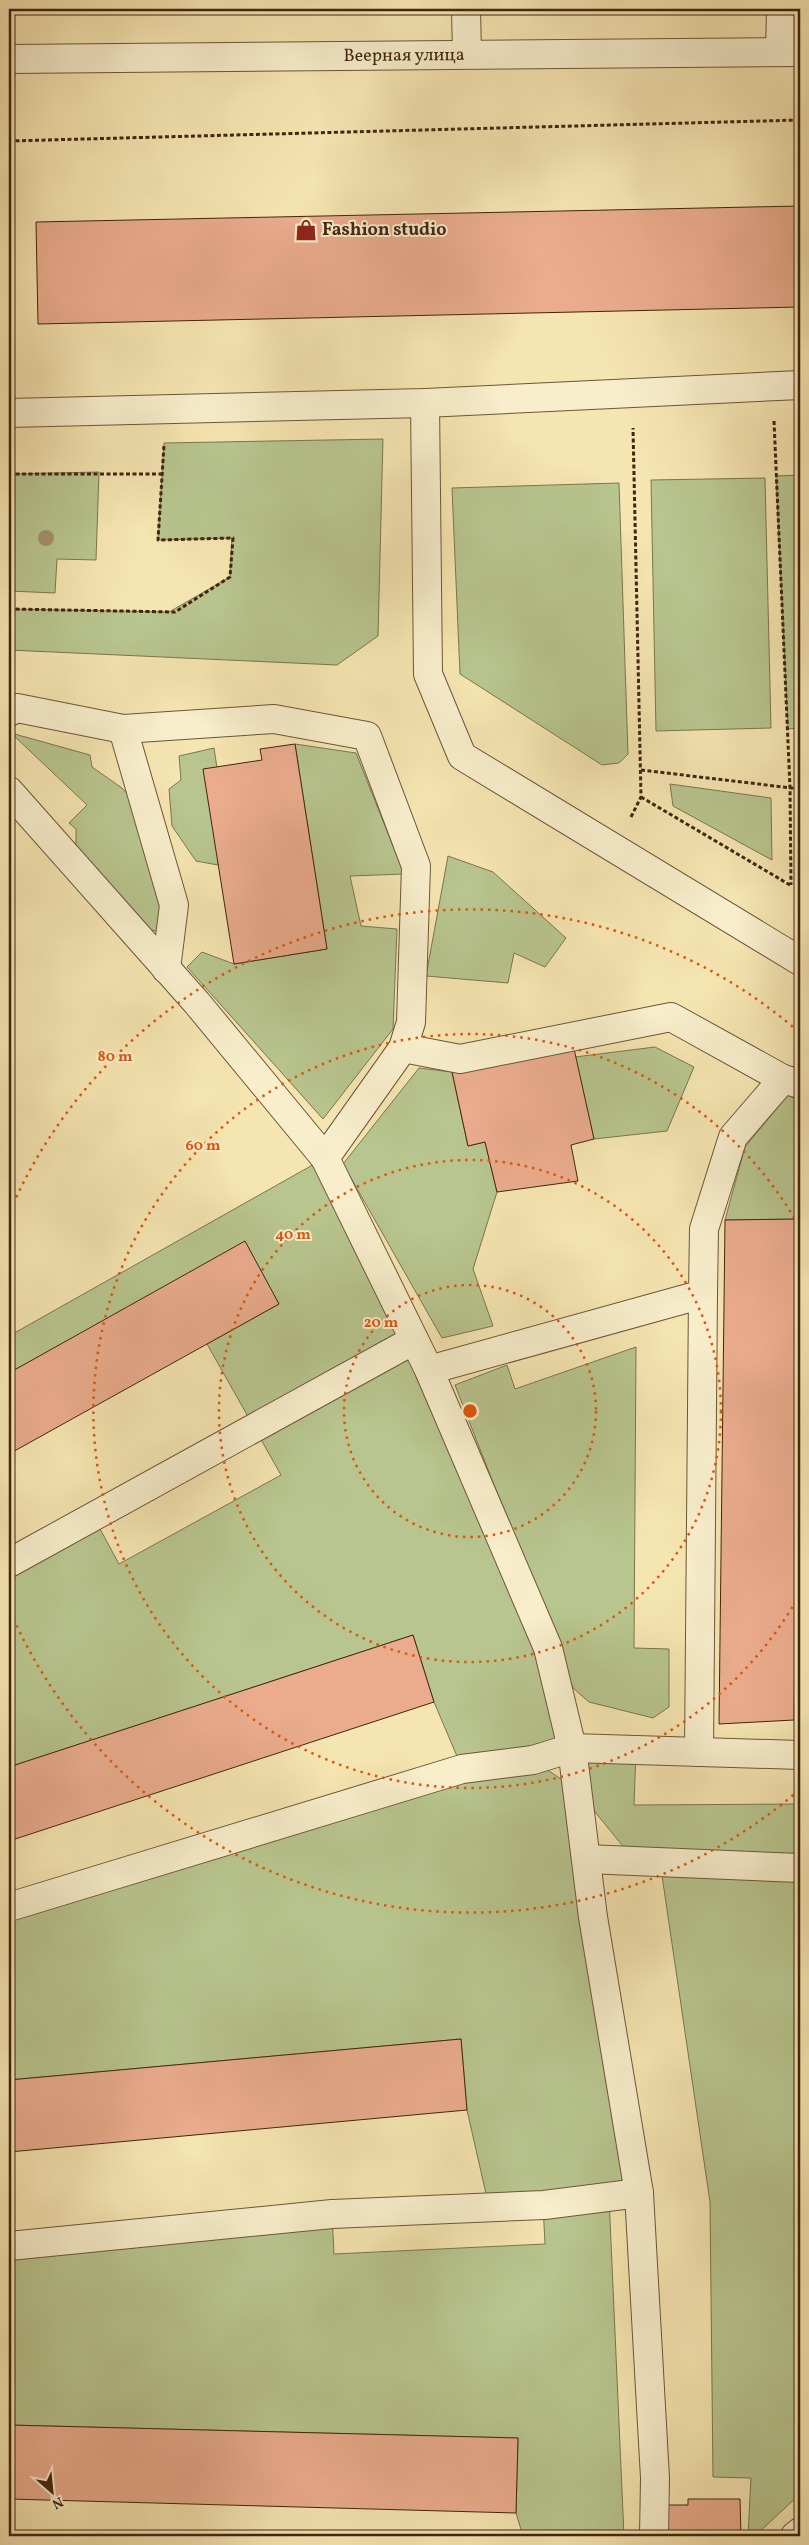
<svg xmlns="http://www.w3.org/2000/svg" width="809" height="2545" font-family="Vollkorn,serif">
<rect width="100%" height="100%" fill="#f5e5b1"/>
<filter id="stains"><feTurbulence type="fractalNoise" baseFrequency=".004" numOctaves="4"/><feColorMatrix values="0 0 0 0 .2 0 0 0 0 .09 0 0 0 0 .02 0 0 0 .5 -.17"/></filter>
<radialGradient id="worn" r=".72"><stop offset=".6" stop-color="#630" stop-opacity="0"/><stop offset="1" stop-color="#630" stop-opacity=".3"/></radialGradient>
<path fill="#b8c58e" stroke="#7c7550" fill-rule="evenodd" d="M383,439L378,636L337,665L9,650V609L169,612L230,577L232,538L158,540L164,443Z
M99,472L96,560L57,559L55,593L9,591V474Z
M800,475V728L788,729L776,476Z
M765,478L771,728L656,731L651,480Z
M619,483L628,754L619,763L602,765L460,674L452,488Z
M11,733L90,755L92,767L122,788L132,799L165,904L164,933L147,929L76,846V829L69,823L87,805Z
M295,744L356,753L404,874L350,876L361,926L397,929L393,1029L323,1119L187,967L202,952L234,964L327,949Z
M214,748L217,768L218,865L196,861L172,826L169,789L181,780L179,756Z
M670,784L771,798L772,860L673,806Z
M448,856L493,872L566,938L545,967L514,953L508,983L426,976Z
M655,1047L694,1067L667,1131L594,1139L575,1057Z
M419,1068L452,1072L468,1146L485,1142L497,1192L473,1269L493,1326L442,1338L343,1164Z
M788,1095L800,1102V1219L725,1220L745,1147Z
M325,1158L429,1370L572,1748L636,1750L634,1805L800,1804V2494L755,2536H748L751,2478L713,2477L710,2202L660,1862L635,1861L578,1791L639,2193L609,2197L624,2536H523L516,2513L518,2438L9,2425V2246L332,2214L334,2254L545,2244L543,2205L489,2207L467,2110L461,2039L9,2080V1907L462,1768L434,1702L413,1635L9,1767V1563L93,1516L119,1564L281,1475L207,1344L279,1304L245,1242L9,1373V1336ZM572,1749L577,1790L533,1760Z
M636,1347L634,1648L669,1649V1707L653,1718L589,1702L573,1688L455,1385L507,1365L515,1389Z"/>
<path fill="#eaac8d" stroke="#402512" d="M800,206V307L38,324L36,222Z
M9,211H10V339H9Z
M295,744L327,949L234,964L203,769L262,760L260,749Z
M573,1044L594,1139L571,1145L578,1181L497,1192L485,1142L468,1146L452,1072Z
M800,1219L794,1720L719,1724L725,1220Z
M245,1241L279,1304L9,1454V1373Z
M413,1635L434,1702L9,1841V1767Z
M461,2039L467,2110L9,2152V2080Z
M9,2425L518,2438L516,2513L9,2499Z
M688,2499H740L741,2536H668V2505H688Z"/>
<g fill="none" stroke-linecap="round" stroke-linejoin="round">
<g stroke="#6d553a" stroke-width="30">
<g id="minor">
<path d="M466,9L467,54"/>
<path d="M780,52L781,9"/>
<path id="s1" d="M9,59L800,52"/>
<path d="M425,403L428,674L462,756L800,961"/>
<path d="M9,413L425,403L800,385"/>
<path d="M9,712L17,708L123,729L274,719L367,736L416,866L411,1022L403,1048L325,1158"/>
<path d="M123,729L174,905L166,969"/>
<path d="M9,791L197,1003L325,1158L429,1370L548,1648L572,1748L593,1917L639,2193L655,2478L654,2536"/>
<path d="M403,1048L460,1059L671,1017L783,1079"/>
<path d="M429,1370L703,1294L704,1229L733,1137L783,1079L800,1084"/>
<path d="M9,1563L414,1340"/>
<path d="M699,1752L703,1294"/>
<path d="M586,1859L800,1868"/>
<path d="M9,1907L462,1769L533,1760L572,1748L800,1755"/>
<path d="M9,2246L332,2214L544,2205L639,2193"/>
<path d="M795,2536L800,2532"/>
</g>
</g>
<path stroke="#402512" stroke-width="3" stroke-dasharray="4 2.5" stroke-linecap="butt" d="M9,141L800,120
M774,421L790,788L791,885
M9,474H161
M9,609L175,612L230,577L233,538L158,540L164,445
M641,770L800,789
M641,797L790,885
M631,817L641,797L633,428"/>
<use href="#minor" stroke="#f8eecc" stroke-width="28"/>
</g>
<circle fill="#a2916b" cx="46" cy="538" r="8"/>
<g fill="none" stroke="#e0560c" stroke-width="2.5" stroke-dasharray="2.5 5">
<circle cx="470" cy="1411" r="126"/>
<circle cx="470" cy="1411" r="251"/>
<path d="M800 1594A377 377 0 1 1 800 1228"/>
<path d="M799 1790A502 502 0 0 1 10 1611M10 1211A502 502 0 0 1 799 1032"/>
</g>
<defs>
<g id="shop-bare" transform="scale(1.725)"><path d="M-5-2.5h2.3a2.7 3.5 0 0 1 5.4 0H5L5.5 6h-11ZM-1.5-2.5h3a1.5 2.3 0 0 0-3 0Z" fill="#8f2418" stroke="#f8eecc" stroke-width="2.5" paint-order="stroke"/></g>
</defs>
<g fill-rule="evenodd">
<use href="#shop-bare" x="306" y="230"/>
</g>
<g text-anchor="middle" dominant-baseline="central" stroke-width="4" stroke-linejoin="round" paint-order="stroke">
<g font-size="18" fill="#402512" stroke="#f8eecc">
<text stroke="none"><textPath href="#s1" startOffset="395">Веерная улица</textPath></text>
</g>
<g font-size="18" font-weight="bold" fill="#402512" stroke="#f8eecc" text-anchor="start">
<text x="322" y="230">Fashion studio</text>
</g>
</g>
<circle cx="470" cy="1411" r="8" fill="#e0560c" stroke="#f8eecc" stroke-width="2.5"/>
<g font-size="15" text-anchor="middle" font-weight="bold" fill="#e0560c" stroke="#f8eecc" stroke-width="4" stroke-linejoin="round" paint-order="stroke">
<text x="115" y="1061">80 m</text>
<text x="203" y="1150">60 m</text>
<text x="293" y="1239">40 m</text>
<text x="381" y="1327">20 m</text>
</g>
<rect width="809" height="2545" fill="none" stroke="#f5e5b1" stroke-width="30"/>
<rect x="10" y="10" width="789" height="2525" fill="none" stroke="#402512" stroke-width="2.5"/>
<rect x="15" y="15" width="779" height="2515" fill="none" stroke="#402512"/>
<g transform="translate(52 2492) rotate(153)" stroke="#f8eecc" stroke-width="4" paint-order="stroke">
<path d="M0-4L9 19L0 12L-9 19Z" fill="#402512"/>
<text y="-8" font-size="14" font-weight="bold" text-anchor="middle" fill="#402512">N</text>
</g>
<rect width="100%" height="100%" filter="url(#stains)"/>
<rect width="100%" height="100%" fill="url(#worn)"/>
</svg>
